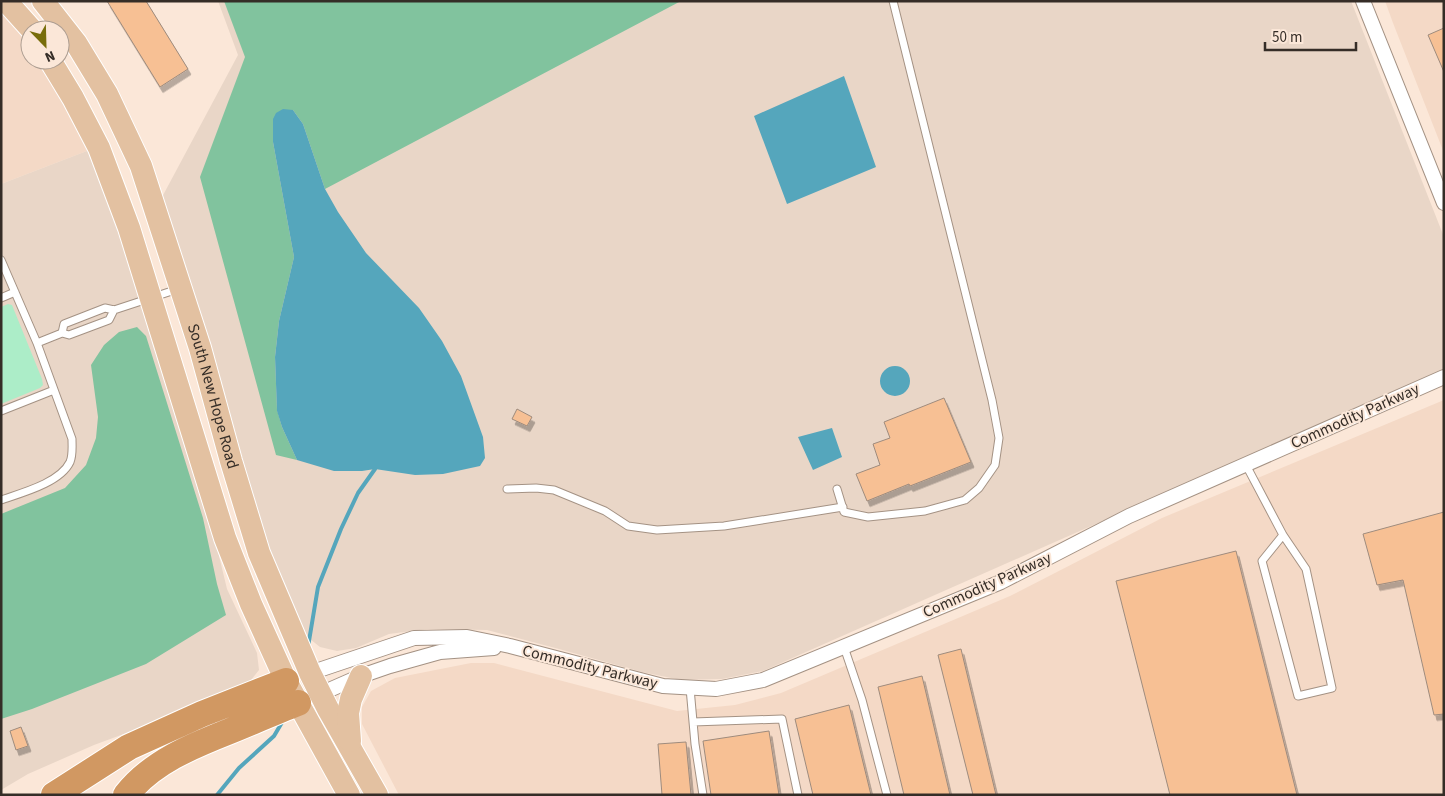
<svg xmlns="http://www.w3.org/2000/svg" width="1445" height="796" font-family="'Source Sans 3',sans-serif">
<defs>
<filter id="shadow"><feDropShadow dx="3" dy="5.5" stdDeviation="0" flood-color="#0004"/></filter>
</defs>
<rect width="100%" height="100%" fill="#fbe7d8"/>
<path fill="#f4d9c6" d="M1385,1H1444V153L1393,23Z
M1,8L17,27L30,45V60H41L92,149L1,184Z
M1444,400V795H399L362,724V707L371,691L395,678L471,663H494L677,711L735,705L781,693L1010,596L1162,518Z"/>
<path fill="#e9d6c7" d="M218,1H1351L1444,237V370L763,671L722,679L681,680L642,672L559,649L487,630L427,629L389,634L356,648L337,651L320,647L305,635L278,578L161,199L238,55Z
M92,149L213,531L227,589L257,653L259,670L248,684L202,705L94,745L28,774L1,790V184Z"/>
<path fill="#acedc8" d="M8,304L12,305L42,379L43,385L40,388L1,404V307Z"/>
<path fill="#81c39e" d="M224,1H681L325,189L303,124L293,110L273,142L294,257L279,321L275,357L277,410L282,427L297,460L276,455L200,177L245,57Z
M137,327L146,336L203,518L217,584L226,615L146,664L32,709L1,719V514L65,488L86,465L96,438L98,417L91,365L104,345L119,332Z"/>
<path fill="#55a6bc" d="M844,76L876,167L787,204L754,116Z
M283,109L293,110L303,124L325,189L338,212L366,253L419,308L442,341L461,376L483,437L485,458L480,466L443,474L415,475L375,469L362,471H334L297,460L282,427L277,411L275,357L279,321L294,257L273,142V119L276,113Z
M880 381a15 15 0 1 1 30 0a15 15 0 1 1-30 0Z
M832,428L842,457L813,470L798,437Z"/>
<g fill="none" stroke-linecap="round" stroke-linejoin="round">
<path stroke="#55a6bc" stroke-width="4" d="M308,647L318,587L341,529L358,493L375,469
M217,795L239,768L274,736L284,719"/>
</g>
<path fill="#f7c094" stroke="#9e8b7d" filter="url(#shadow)" d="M107,1H146L188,69L160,87Z
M1444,28V72L1428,35Z
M944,398L971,462L910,486L909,484L867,501L856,474L880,465L873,444L890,438L884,422Z
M517,409L532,417L527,426L512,419Z
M1444,512V714L1434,715L1403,580L1377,585L1363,534Z
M1236,551L1297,795H1170L1116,581Z
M961,649L996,795H973L938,655Z
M922,676L950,795H904L878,687Z
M849,705L871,795H813L795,719Z
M21,727L28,746L16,750L10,731Z
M769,731L779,795H711L703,741Z
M686,742L691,795H662L658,744Z"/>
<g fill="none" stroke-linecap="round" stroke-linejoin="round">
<g stroke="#a49284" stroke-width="9">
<path id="service" d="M1,260L37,343L62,333
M1,298L15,292
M114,310L109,320L69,335L62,333L64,324L105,308L114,310L178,289
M1,411L54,390
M1246,465L1283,535L1306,569L1332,688L1298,696L1262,561L1283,535
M507,489L536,488L554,490L605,511L628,526L657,530L724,526L843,507
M837,489L844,512L868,517L925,511L965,500L979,488L995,465L999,438L992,400L893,1
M1,500C21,493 60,483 70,462C73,455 72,447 72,439L37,343
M844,647L862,700L887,795
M690,688L695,744L703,795
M693,722L782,719L798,795"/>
</g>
<g stroke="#a49284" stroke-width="16">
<path id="minor" d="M1363,1L1444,203
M310,673L414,638L467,637L510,646L663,686L716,689L763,680L1001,582L1129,516L1444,377
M320,694L361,676L390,666L440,652L494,648"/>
</g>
<g stroke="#fff" stroke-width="24">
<g id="primary">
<path d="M6,1L32,30"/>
<path id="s1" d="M43,1L76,43L107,94L141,166L200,348L231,461L259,553L310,673L328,709L377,795"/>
<path d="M50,60L73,98L99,148L129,228L225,538L251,604L286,681L349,795"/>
<path d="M350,741L348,713L351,699L361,676"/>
</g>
</g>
<g stroke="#fff" stroke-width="28">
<path id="motorway" d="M54,795L129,747L202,714L286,681
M126,795C152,762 192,746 230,731C252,722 275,712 298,703"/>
</g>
<use href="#service" stroke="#fff" stroke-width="7"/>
<use href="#minor" stroke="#fff" stroke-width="14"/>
<use href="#primary" stroke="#e3c1a1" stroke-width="22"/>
<use href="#motorway" stroke="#d19862" stroke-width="26"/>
</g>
<g text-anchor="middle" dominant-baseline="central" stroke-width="4" stroke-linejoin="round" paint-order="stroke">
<g font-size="16" fill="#352d27" stroke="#fbe7d8">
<text stroke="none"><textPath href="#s1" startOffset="434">South New Hope Road</textPath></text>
<text transform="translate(1355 416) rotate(-24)">Commodity Parkway</text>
<text transform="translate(987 585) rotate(-24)">Commodity Parkway</text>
<text transform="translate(590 667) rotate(14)">Commodity Parkway</text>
</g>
</g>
<rect width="1445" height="796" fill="none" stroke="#352d27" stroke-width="5"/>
<g transform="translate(45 45) rotate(157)"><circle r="24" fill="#fbe7d8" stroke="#ac9d91"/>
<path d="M0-4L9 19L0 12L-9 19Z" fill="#786d0a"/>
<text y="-8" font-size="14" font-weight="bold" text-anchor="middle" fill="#352d27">N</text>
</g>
<path d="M1265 42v8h91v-8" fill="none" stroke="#352d27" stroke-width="2.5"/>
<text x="1272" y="42" font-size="15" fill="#352d27" stroke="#fbe7d8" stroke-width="4" paint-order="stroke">50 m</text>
</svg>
